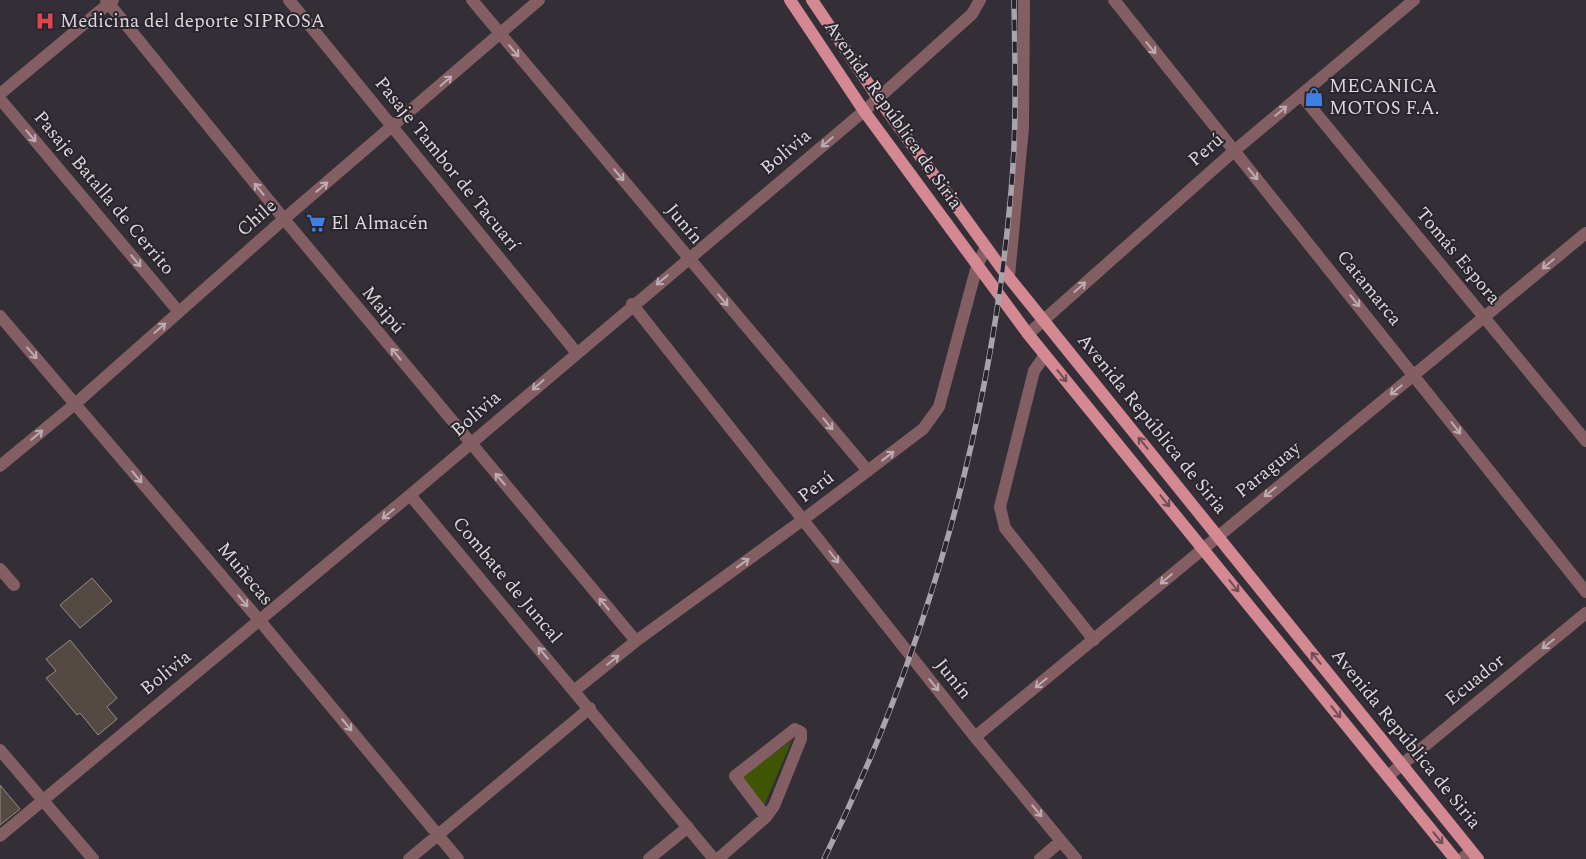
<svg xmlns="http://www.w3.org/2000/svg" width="1586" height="859" font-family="Spectral,serif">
<rect width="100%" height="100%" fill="#342e37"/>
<path fill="#405504" d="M792,740L763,808L742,777Z"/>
<path fill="#544a43" stroke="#978c84" d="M92,578L112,601L80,628L60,605Z
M70,640L117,698L107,707L117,719L98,735L80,713L77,715L46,678L56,671L46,659Z
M0,785L20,809L0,825Z"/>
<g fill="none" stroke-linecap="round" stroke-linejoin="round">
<path stroke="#835e62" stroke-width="12" d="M106,0L284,219L636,641
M289,0L576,352
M472,0L868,471
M1114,0L1586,592
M0,94L113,0
M1301,95L1586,441
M0,99L179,312
M1009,276L1023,128L1024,0
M632,304L975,737L1076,859
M0,316L260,621L458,859
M1028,334L1234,151L1414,0
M1045,355L1034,371L1000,507L1005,528L1094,640
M0,466L75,404L284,219L539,0
M410,495L714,859
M0,569L14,585
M575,690L636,641L804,519L923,429L939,407L977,266L986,247
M975,737L1586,233
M0,750L93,859
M1388,776L1586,613
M0,836L410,495L864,111L972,14L980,0
M409,859L590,708
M649,859L688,827
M718,859L766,817L774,806L801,739V732L795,729L735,776L766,817
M1040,859L1061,841
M1462,859L1471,851"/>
<path stroke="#d48891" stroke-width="12" d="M790,0L864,111L1028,334L1455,859
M812,0L878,98L1002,269L1478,859"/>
<g stroke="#a8a4ab" stroke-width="5.5">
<path id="rail" d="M824,859C927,651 991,423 1011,192C1017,128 1015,64 1014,0"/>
</g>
<use href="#rail" stroke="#2a252d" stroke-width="4" stroke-dasharray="11" stroke-linecap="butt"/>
</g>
<defs><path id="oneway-shaft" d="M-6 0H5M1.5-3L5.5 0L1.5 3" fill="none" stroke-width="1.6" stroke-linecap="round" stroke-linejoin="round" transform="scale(1.25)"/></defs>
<g stroke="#bcadb2">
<use href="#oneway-shaft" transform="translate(1151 48) rotate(51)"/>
<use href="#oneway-shaft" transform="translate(514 51) rotate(50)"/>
<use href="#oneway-shaft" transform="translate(446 81) rotate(-41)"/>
<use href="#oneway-shaft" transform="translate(1281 111) rotate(-40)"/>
<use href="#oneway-shaft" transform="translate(31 136) rotate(50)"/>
<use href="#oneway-shaft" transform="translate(827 142) rotate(140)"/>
<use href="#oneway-shaft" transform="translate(1253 174) rotate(51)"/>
<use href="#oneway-shaft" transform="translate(619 175) rotate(50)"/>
<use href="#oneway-shaft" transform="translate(322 187) rotate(-40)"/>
<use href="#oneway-shaft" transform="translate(259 189) rotate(-129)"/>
<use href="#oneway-shaft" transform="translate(136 261) rotate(50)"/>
<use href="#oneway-shaft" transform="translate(1548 264) rotate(140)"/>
<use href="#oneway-shaft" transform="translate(662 280) rotate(140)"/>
<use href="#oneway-shaft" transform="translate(1080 287) rotate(-41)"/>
<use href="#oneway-shaft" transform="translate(723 300) rotate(50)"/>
<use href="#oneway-shaft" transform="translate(1355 301) rotate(51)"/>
<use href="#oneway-shaft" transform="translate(160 328) rotate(-41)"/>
<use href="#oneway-shaft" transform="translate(32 353) rotate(49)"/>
<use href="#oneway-shaft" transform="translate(396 354) rotate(-130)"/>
<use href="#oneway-shaft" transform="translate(538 385) rotate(139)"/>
<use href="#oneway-shaft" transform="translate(1396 390) rotate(141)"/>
<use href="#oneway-shaft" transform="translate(828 424) rotate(50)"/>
<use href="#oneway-shaft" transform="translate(1456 428) rotate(52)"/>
<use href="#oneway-shaft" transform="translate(37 435) rotate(-40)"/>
<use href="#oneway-shaft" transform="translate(888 456) rotate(-38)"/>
<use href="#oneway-shaft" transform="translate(137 477) rotate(50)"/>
<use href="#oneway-shaft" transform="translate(500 479) rotate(-130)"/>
<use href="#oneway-shaft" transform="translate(1270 492) rotate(141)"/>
<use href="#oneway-shaft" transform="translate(388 514) rotate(140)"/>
<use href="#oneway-shaft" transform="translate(834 557) rotate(52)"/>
<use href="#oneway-shaft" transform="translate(743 563) rotate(-36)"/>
<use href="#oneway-shaft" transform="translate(1166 579) rotate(140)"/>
<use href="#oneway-shaft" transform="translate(243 601) rotate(50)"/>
<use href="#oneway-shaft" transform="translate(604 604) rotate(-130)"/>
<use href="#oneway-shaft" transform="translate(1548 644) rotate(141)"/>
<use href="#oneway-shaft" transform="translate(543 653) rotate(-130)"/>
<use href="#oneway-shaft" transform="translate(613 660) rotate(-39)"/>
<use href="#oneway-shaft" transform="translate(1041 683) rotate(141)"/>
<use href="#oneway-shaft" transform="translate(934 685) rotate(51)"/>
<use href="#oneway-shaft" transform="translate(347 725) rotate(50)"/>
<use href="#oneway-shaft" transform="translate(1037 811) rotate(50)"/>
</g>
<g stroke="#6e4d55">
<use href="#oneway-shaft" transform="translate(1062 376) rotate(51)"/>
<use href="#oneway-shaft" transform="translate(1143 443) rotate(-129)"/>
<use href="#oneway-shaft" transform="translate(1165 501) rotate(51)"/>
<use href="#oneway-shaft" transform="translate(1234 586) rotate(51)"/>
<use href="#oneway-shaft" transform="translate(1316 658) rotate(-129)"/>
<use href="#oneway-shaft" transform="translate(1336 712) rotate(51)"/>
<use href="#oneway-shaft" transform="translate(1438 838) rotate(51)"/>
</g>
<defs>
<g id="hospital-bare" transform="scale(1.5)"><path d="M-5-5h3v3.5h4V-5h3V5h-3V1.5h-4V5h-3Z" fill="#e0444e" stroke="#2a252d" stroke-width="2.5" paint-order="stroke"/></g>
<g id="shop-bare" transform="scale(1.5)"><path d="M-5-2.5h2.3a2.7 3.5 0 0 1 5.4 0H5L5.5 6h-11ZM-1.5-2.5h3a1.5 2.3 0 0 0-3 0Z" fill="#3f7fe0" stroke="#2a252d" stroke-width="2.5" paint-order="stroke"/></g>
<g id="supermarket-bare" transform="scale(1.5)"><path d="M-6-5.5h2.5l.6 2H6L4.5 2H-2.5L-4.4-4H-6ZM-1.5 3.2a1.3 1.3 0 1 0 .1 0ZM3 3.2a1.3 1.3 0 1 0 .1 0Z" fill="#3f7fe0" stroke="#2a252d" stroke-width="2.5" paint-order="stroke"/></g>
</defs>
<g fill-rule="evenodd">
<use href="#hospital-bare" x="45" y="21"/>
<use href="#shop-bare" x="1314" y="97"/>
<use href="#supermarket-bare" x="316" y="223"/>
</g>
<g text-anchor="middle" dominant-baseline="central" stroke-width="4" stroke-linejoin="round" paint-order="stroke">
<g font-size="19" fill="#dad7dd" stroke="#2a252d" text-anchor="start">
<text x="60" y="21">Medicina del deporte SIPROSA</text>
<text x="1329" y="86">MECANICA<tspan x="1329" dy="22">MOTOS F.A.</tspan></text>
<text x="331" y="223">El Almacén</text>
</g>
<g font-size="19" fill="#dad7dd" stroke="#2a252d">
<text transform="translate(893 115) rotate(55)">Avenida República de Siria</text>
<text transform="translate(1206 150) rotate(-41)">Perú</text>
<text transform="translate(786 152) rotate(-40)">Bolivia</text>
<text transform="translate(447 164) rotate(51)">Pasaje Tambor de Tacuarí</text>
<text transform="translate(104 193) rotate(50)">Pasaje Batalla de Cerrito</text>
<text transform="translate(257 218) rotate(-41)">Chile</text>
<text transform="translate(684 224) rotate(50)">Junín</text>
<text transform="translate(1458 256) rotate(50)">Tomás Espora</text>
<text transform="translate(1369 288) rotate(51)">Catamarca</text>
<text transform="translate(383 310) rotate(50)">Maipú</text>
<text transform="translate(476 414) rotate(-41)">Bolivia</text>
<text transform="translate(1152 424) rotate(51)">Avenida República de Siria</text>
<text transform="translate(1268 470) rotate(-39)">Paraguay</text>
<text transform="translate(816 487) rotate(-37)">Perú</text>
<text transform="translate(245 574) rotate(50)">Muñecas</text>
<text transform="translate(507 580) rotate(50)">Combate de Juncal</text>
<text transform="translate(166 673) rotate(-39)">Bolivia</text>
<text transform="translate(953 679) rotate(51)">Junín</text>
<text transform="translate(1475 680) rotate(-39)">Ecuador</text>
<text transform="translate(1406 739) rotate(51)">Avenida República de Siria</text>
</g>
</g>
</svg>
